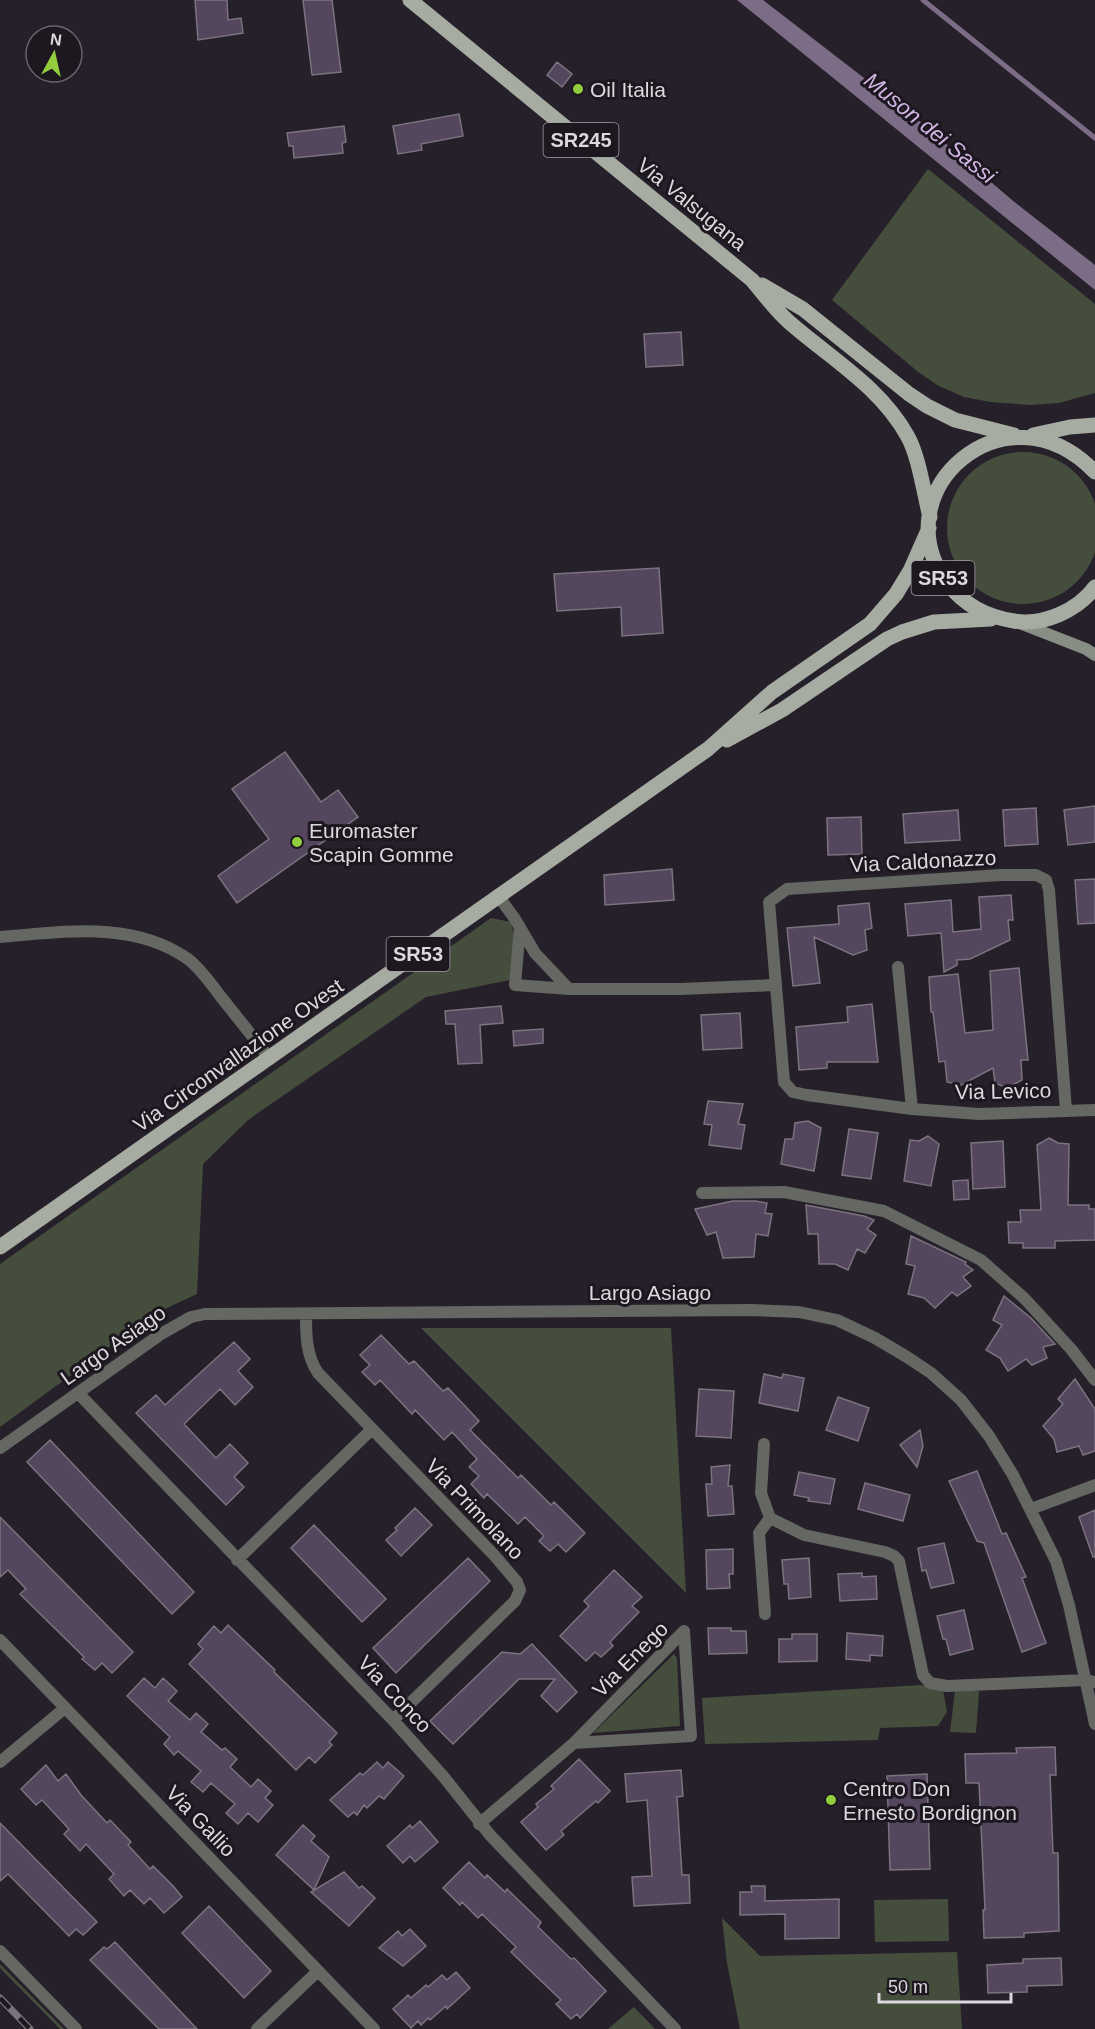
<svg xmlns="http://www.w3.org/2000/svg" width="1095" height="2029" font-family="Helvetica,sans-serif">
<rect width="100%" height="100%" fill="#26202a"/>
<path fill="#454e3c" d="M928,169L1095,304V393L1059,403L1031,405L990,402L964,397L937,385L917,371L832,300Z
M947 528a76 76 0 1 1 152 0a76 76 0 1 1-152 0Z
M491,918L511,922L516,945L510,980L426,997L248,1120L203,1164L197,1294L156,1313L0,1427V1264Z
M421,1328H671L686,1593Z
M674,1654L677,1658L680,1726L593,1733Z
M921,1685L943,1690L947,1712L938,1726L880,1728L878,1740L705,1744L702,1698Z
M955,1691H979L976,1733L950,1732Z
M948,1899L949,1941L875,1942L874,1900Z
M722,1918L760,1956L957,1952L962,2029H740L727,1963Z
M0,1964L64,2029H60L0,1968Z
M634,2007L655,2029H608Z"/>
<path fill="#7c6c85" d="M737,0H763L916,118L1012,200L1095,265V290Z"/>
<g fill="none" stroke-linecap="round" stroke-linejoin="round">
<path stroke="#7c6c85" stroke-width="5" d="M923,0L1095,138"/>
</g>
<path fill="#54465d" stroke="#7b737f" stroke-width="1.5" d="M195,0H227L228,20L241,18L243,33L198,40Z
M303,0H332L341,72L312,75Z
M557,62L572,74L562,87L547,75Z
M459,114L463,136L421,144L422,150L398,154L393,126Z
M344,126L346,142L342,143L343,153L294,158L293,146H289L287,133Z
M681,332L683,365L646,367L644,334Z
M659,568L663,633L622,636L621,607L557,611L554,574Z
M285,752L321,802L338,790L358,817L237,903L218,876L269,839L232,789Z
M1095,806V842L1068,845L1064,810Z
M1036,808L1038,844L1005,846L1003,810Z
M958,810L960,840L905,843L903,814Z
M861,817L862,854L828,855L827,818Z
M672,869L674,900L605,905L604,875Z
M1095,879V923L1078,924L1075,880Z
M1011,895L1013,920H1008L1010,940L970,959L957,960V965L944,972L941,933L908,936L905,904L951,900L953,932L981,929L979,897Z
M869,903L872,928L865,930L867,950L853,955L814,937L820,983L793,986L787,928L839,924L838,906Z
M1019,968L1028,1060H1021L1022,1080L1007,1088L995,1083L993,1068L961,1085L947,1082L945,1061L939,1062L933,1012H931L929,977L958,974L965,1033L993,1030L990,971Z
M872,1004L878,1062H827V1068L799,1070L796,1027L848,1022L847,1007Z
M501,1006L503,1023L480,1025L482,1063L458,1064L455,1024H446L445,1011Z
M740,1013L742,1048L703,1050L701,1015Z
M543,1029V1043L514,1046L513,1031Z
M708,1101L743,1104L738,1124L745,1125L741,1149L709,1145L712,1125L704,1124Z
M808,1121L821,1128L814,1171L781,1164L785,1139H793L795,1123Z
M849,1129L878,1133L871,1179L842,1175Z
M928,1136L939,1144L931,1186L904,1181L910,1140L919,1141Z
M1049,1138L1058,1143L1069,1144L1068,1205H1089V1209H1095V1240L1055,1241V1248H1023V1243H1009L1008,1222H1021L1020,1210H1041L1037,1145Z
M1003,1141L1005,1187L973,1189L971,1143Z
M968,1180L969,1199L954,1200L953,1181Z
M733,1201H755L767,1203L765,1213L772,1214L768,1236L756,1234L754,1257L723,1258L716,1232L707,1235L695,1209Z
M806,1205L864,1216L874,1220L867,1229L876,1235L865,1253L857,1249L848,1270L835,1264H819L818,1234H808Z
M911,1236L966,1262L965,1264L973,1270L963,1277L971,1286L957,1296L952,1292L935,1308L924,1298L908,1294L915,1266L906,1264Z
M1004,1296L1031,1318L1054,1343L1055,1344L1043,1347L1047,1358L1032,1365L1026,1359L1008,1371L1000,1358L986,1350L1002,1325L993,1320Z
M381,1335L409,1364L414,1361L443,1391L448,1388L479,1421L470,1430L518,1478L521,1475L551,1505L554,1502L585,1533L566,1552L558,1544L550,1551L539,1541L544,1536L525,1517L518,1524L487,1494L484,1498L471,1484L479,1476L469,1467L477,1459L452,1432L444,1440L415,1410L412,1414L380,1380L375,1385L362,1372L370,1365L360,1355Z
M234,1342L250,1359L238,1371L253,1387L235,1405L220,1389L184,1424L216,1458L230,1444L248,1463L234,1477L244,1487L226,1505L136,1413L156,1395L165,1405Z
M764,1374L782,1378L783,1374L804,1378L798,1411L759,1403Z
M1075,1379L1095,1409V1451L1083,1455L1079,1446L1057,1452L1054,1439L1043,1426L1063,1404L1058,1399Z
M699,1389L734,1391L731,1438L696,1436Z
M838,1397L869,1408L858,1441L826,1430Z
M920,1430L923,1446L917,1467L900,1445Z
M50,1440L194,1592L172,1614L27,1462Z
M730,1465L728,1486H732L734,1514L708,1516L706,1484H712L711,1467Z
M977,1471L1002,1534L1006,1533L1026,1577L1022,1578L1046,1643L1022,1652L984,1543L977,1541L949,1481Z
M799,1472L835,1479L830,1504L808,1501L809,1498L794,1495Z
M865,1483L910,1495L903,1521L858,1509Z
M415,1508L432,1525L401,1556L386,1540L397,1530L395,1528Z
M1095,1510V1557H1093L1079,1517Z
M0,1517L133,1652L112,1673L102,1663L95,1670L82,1659L84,1657L20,1594L26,1589L8,1570L0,1577Z
M314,1525L386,1599L362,1622L291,1548Z
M944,1543L954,1583L931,1588L926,1570L922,1571L918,1548Z
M733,1549V1574H729L730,1588L707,1589L706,1550Z
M468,1558L490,1581L396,1673L373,1648Z
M809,1558L811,1597L789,1599L788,1584H784L782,1560Z
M614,1570L642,1597L632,1606L639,1612L610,1642L613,1646L601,1657L595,1652L586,1661L560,1636L589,1606L584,1601Z
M862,1573V1577L876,1576L877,1599L840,1601L838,1574Z
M964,1610L973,1649L950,1655L946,1639H943L937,1616Z
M228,1625L275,1670L274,1672L337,1733L329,1742L332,1745L315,1763L309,1757L296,1770L189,1664L203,1649L198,1644L214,1626L221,1633Z
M708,1628H731V1631H746L747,1653L709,1654Z
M847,1633L883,1636L882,1656L870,1655V1661L846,1659Z
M792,1634H817V1661L779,1662V1639H792Z
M532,1644L577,1692L557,1712L541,1696L555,1679H519L453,1744L430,1721L502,1652L520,1654Z
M144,1678L155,1688L163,1678L177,1691L168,1701L190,1720L196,1713L208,1724L201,1732L222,1750L225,1748L237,1759L230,1767L251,1787L258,1779L271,1791L265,1798L273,1805L258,1822L248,1813L238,1824L226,1813L235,1804L211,1783L203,1792L191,1782L201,1771L178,1751L174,1755L164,1744L170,1737L127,1696Z
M1055,1747L1056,1775H1050L1053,1853H1058L1059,1931L1024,1933V1937L984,1938L983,1910H985L979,1783H966L965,1754L1017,1753L1016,1748Z
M579,1759L610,1791L598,1803L596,1801L561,1831L564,1835L546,1850L521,1822L538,1807L536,1804L554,1789L551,1786Z
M377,1762L383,1768L388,1762L404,1776L384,1799L379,1796L367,1808L364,1805L357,1815L354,1812L348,1817L330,1800L360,1773L363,1775Z
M46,1765L58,1781L66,1774L81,1795L107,1823L110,1820L131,1842L128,1845L150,1869L153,1866L174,1887L182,1897L164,1913L150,1898L144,1904L130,1890L124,1896L109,1879L114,1874L86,1844L80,1851L64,1834L69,1829L42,1800L36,1805L21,1789Z
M681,1770L683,1796L677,1797L682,1875H689L690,1903L634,1906L632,1877L652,1876L647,1800L627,1802L625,1774Z
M927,1774L930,1869L890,1870L887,1776Z
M420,1821L438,1842L415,1862L410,1856L403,1863L387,1846L410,1825L412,1828Z
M0,1823L97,1922L83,1935L76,1929L69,1936L8,1874L0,1881Z
M303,1825L315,1836L311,1841L329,1857L314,1890L276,1855Z
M469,1862L485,1878L487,1875L505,1892L507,1889L541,1922L538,1927L571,1959L574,1958L606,1991L580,2018L577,2014L571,2019L556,2004L561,2000L511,1952L516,1947L482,1914L478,1918L462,1902L460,1905L443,1888Z
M344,1872L359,1888L362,1886L375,1898L349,1926L311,1892Z
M751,1886H765V1901L839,1899V1938L785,1939V1914L740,1915V1892H752Z
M209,1906L271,1971L244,1998L182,1933Z
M410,1929L426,1946L403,1966L379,1948L398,1931L402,1936Z
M115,1942L197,2029H159L90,1960L104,1947L107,1949Z
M1061,1958L1062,1985L1027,1986V1992L988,1993L987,1965L1023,1963V1959Z
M456,1972L470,1988L447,2009L446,2006L430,2020L428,2018L421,2025L418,2021L411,2028L393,2009L408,1995L411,1998L426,1985L428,1987L442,1975L447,1980Z"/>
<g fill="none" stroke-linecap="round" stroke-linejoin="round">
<path stroke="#646762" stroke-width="12" d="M499,897L515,919L535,953L569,989H681L776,985
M520,927L515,985L569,989
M0,937C63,932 133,920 188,959C201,969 211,984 221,997C237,1017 254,1038 270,1059
M898,967L912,1109
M1066,1110L1049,890L1046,880L1036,875H1001L787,889L769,902L784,1082L793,1092L807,1095L912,1109L979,1114L1095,1110
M702,1193L784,1192L884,1211L981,1260L1025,1299L1071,1349L1095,1380
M306,1314C306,1335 306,1355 318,1373L494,1555L517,1582L520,1590L515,1601L393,1720
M78,1393L393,1720L443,1776L490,1835L675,2029
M764,1444L761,1493L770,1518L804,1535L885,1552L894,1556L899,1561L923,1675L930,1683L947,1686L1085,1680L1095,1682
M0,1448L161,1334L191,1317L205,1314L751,1310L799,1312L837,1320L875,1338L907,1357L931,1373L961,1400L989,1436L1013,1475L1056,1561L1069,1605L1095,1724
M1031,1509L1095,1485
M237,1560L372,1429
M765,1614L759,1533L770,1518
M0,1640L374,2029
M0,1762L65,1708
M479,1824L574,1743L684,1631L691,1736L574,1743
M0,1951L76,2029
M257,2029L318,1971"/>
<path stroke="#898e85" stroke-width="12" d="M1022,624L1086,649L1095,655"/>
<path stroke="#a6aca1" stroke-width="15" d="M410,0L752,280C764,294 775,310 789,322C830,358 881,387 908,437C919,457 924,494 930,517
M762,285L803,309L909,394L927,406L955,420L1014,435
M1033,435L1070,427L1095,425
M1095,472C1005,379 879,493 948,584C965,606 988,617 1014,621C1044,626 1078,610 1095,587
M727,740L782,710L887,639L902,632L934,622L991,619
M0,1247L708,749L772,692L870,624L896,594L910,571L929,528"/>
<g stroke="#7a757d" stroke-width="7">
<path id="rail" d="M0,1998L30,2029"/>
</g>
<use href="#rail" stroke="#1d1720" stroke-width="4.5" stroke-dasharray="14" stroke-linecap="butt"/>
</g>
<g fill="#91cd3f" stroke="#1d1720" stroke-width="2">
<circle cx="578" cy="89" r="6"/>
<circle cx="297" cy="842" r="6"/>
<circle cx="831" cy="1800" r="6"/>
</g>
<g text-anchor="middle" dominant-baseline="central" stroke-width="6" stroke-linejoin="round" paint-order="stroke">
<g fill="#1d1720" stroke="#a39ea6" stroke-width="1.5">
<rect x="543.5" y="123" width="75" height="34" rx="4.5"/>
<rect x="911.5" y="561" width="63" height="34" rx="4.5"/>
<rect x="386.5" y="937" width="63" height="34" rx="4.5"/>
</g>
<g font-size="20" font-weight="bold" fill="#dcd8df">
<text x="581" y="140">SR245</text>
<text x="943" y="578">SR53</text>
<text x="418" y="954">SR53</text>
</g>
<g font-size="21" fill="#dcd8df" stroke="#1d1720" text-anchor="start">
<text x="590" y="89">Oil Italia</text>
<text x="309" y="830">Euromaster<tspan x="309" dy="24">Scapin Gomme</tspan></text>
<text x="843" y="1788">Centro Don<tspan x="843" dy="24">Ernesto Bordignon</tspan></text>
</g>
<g font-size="21" fill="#dcd8df" stroke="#1d1720">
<text transform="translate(692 204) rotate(39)">Via Valsugana</text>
<text transform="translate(923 861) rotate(-3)">Via Caldonazzo</text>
<text transform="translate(238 1055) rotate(-35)">Via Circonvallazione Ovest</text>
<text transform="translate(1003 1091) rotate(-1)">Via Levico</text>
<text x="650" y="1292">Largo Asiago</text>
<text transform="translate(113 1345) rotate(-35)">Largo Asiago</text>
<text transform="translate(475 1509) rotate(46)">Via Primolano</text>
<text transform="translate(630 1659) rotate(-45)">Via Enego</text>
<text transform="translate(395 1694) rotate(47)">Via Conco</text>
<text transform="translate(201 1821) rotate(46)">Via Gallio</text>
</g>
<g font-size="22" font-style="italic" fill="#d4b6e4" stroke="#1d1720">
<text transform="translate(930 128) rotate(39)">Muson dei Sassi</text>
</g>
</g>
<g transform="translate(54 54) rotate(8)"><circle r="28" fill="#1d1720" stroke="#69646c" stroke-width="1.5"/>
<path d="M0-4.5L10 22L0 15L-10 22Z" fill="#91cd3f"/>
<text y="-9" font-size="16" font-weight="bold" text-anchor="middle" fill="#dcd8df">N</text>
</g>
<path d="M879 1993v9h132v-9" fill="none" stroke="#dcd8df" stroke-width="3"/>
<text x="888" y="1993" font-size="18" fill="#dcd8df" stroke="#1d1720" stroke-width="4.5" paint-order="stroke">50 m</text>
</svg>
